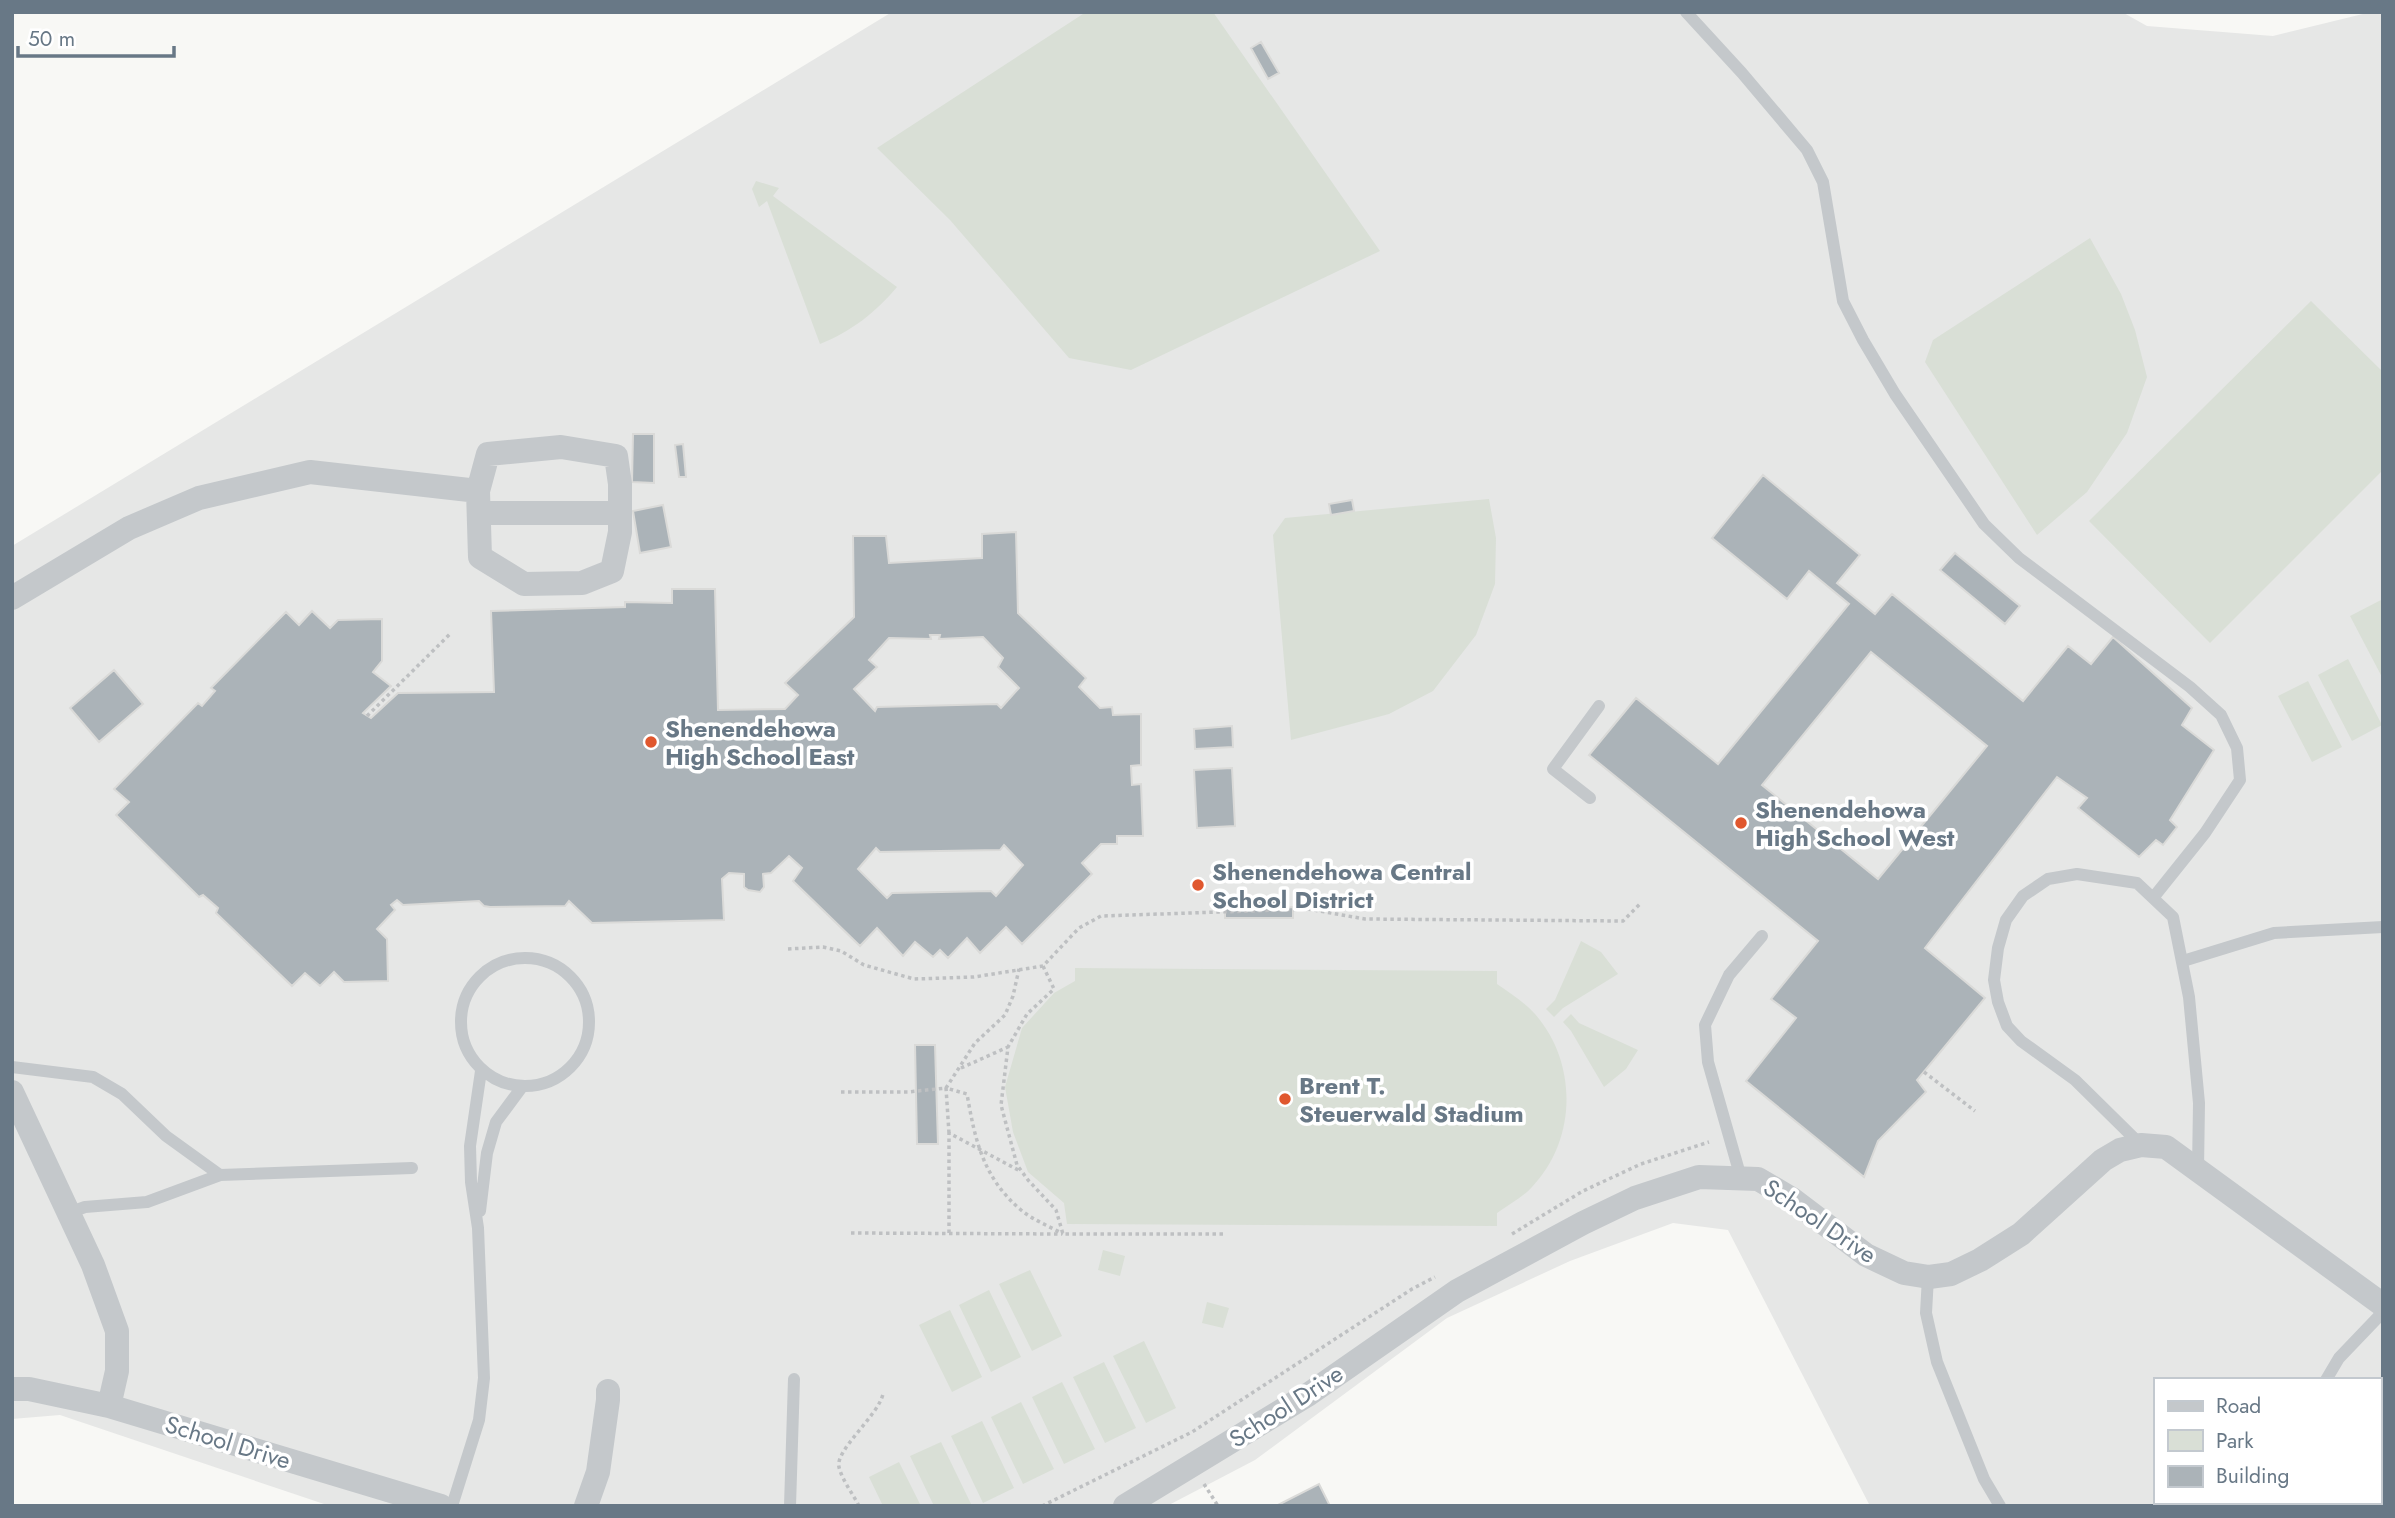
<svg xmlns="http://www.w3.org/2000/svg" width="2395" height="1518" font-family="Jost,sans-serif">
<rect width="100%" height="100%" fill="#f8f8f5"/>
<path fill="#e6e7e6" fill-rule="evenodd" d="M892,12H2122L2147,26L2273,36L2371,12H2383V1506H1870L1728,1230L1673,1223L1570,1261L1447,1318L1255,1460L1167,1506H330L60,1415L12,1419V546ZM2155,1380H2379V1502H2155Z"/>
<path fill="#d9dfd6" d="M1086,12H1213L1380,251L1131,370L1069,358L950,220L877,148Z
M756,181L779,188L773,196L897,287C875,313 852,331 820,344L767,201L759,207L752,189Z
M2090,238L2121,294L2135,330L2147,377L2127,433L2087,492L2037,535L1925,362L1933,340Z
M2311,301L2383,372V470L2210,643L2089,521Z
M1489,499L1496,538L1495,584L1476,635L1433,691L1389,714L1291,740L1273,535L1285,518Z
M2381,600L2383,604V679L2350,616Z
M2348,659L2382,725L2352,741L2318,675Z
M2308,681L2342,747L2312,762L2278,696Z
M1581,941L1601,952L1618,974L1563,1008L1554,1017L1546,1009L1555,1000Z
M1075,968L1497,971V984C1510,993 1524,1002 1535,1014C1578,1063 1577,1140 1532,1187C1522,1198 1508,1205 1497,1213V1226L1067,1224L1064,1203L1028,1172L1013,1132L1005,1087L1022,1028L1054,993L1075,981Z
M1571,1014L1579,1023L1638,1050L1626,1069L1604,1087L1571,1031L1563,1022Z
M1103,1250L1125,1256L1120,1276L1098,1270Z
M1030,1270L1062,1336L1032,1351L999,1284Z
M989,1290L1021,1357L991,1372L959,1305Z
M1207,1302L1229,1308L1223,1328L1202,1323Z
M950,1310L982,1377L952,1392L919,1325Z
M1144,1341L1176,1408L1146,1423L1113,1356Z
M1104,1362L1136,1428L1105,1443L1073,1377Z
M1062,1382L1095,1449L1064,1464L1032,1397Z
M1021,1402L1054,1469L1023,1484L991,1417Z
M982,1421L1014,1488L983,1503L951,1436Z
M941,1442L972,1506H934L910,1456Z
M899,1462L921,1506H883L869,1477Z"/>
<path fill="#abb3b8" stroke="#dadad8" stroke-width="2" fill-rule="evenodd" d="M1261,42L1279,73L1268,79L1251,48Z
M633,434H654V483L632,482Z
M683,444L686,477H679L675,445Z
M1763,475L1860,555L1837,583L1875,614L1892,594L2023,701L2068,646L2091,664L2113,637L2192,708L2182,725L2214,750L2170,820L2177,827L2163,845L2156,840L2139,857L2078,808L2087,798L2057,777L1925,948L1985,998L1917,1080L1926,1092L1878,1141L1864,1177L1746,1081L1796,1018L1771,999L1818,941L1589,755L1636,698L1718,764L1849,604L1809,571L1787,599L1712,538ZM1871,652L1987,746L1878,879L1762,785Z
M1352,500L1354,511L1331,515L1329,504Z
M663,505L671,547L640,553L633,511Z
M1016,532L1018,613L1086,678L1079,687L1100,708L1112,707L1113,715L1141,714V765L1131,766L1132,785L1141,784L1143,836H1117V844H1101L1082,863L1092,874L1022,944L1006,927L980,953L967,938L948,958L940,950L933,957L915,942L903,956L877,928L860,946L793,881L802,868L789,856L771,873L763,874L764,887L760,892L748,890L744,887V874L729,873L722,879L724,920L592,923L569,901L565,906L490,907L484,906L479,901L403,905L397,900L391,905L395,910L377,929L387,939L388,981L344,982L334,972L320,986L305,973L292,986L216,913L218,908L203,895L199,897L116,815L129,802L114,789L198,703L202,706L215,691L211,688L286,612L299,625L312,611L330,628L338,620L382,619V661L373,672L391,686L363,713L371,718L398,693L494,692L491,611L625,607V602L672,603V589H715L718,710L785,709L798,695L785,683L854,617L853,536H886L889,563L982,558V534ZM930,635H940L939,639L983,637L1003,658L998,667L1019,688L1001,708L997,704L877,707L875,711L854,689L877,667L869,660L889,638L931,639ZM1004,845L1023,865L996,896L991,891L892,893L887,898L858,869L876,848L880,852L1000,850Z
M1955,553L2020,606L2005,624L1940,570Z
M114,670L143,704L99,742L70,708Z
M1232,726L1233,747L1195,749L1194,729Z
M1232,768L1235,826L1197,828L1194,770Z
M1283,899V908L1293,907V918H1225V906H1259V900Z
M915,1045H935L938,1144H917Z
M2379,1437L2383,1440V1506H2351L2347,1502H2379Z
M1319,1484L1330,1506H1276Z"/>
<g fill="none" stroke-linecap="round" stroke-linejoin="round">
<path stroke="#bec0c2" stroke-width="3.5" stroke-dasharray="3.5 3.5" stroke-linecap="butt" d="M367,716L450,634
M788,949L823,947L841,951L864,965L914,979L974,977L1043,966L1079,928L1101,916L1308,909L1365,919L1623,921L1640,904
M1043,966L1054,989L1027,1014L1008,1047L1001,1105L1017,1165L1028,1180L1056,1210L1063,1234H1226
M961,1068L1008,1047
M1924,1072L1975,1111
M841,1092H908L946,1088L975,1043L1005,1015L1013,996L1019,969
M949,1133L946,1088L967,1094C975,1140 983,1178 1021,1210C1033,1220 1049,1226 1063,1234
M851,1233L1062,1234
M949,1233V1133L1020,1171
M1512,1234L1583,1191L1641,1164L1709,1142
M1204,1484L1218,1506
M859,1506C853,1494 842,1480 839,1467C835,1450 878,1416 883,1394
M1042,1506L1192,1432L1412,1289L1435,1277"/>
<path stroke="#c4c8cb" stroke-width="12" d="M1686,12L1742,73L1807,150L1823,182L1843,301L1863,340L1895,394L1984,524L2019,558L2190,687L2221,715L2237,748L2240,780L2205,833L2153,898
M1590,798L1553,769L1599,706
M461 1022a64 64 0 1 1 128 0a64 64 0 1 1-128 0Z
M2183,961L2274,933L2383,927
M12,1067L93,1077L122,1094L166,1136L220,1175
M2141,1145L2075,1080L2021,1041L2007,1026L1998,1002L1994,980L1998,948L2006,920L2023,896L2048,879L2077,874L2137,883L2173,917L2189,997L2199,1103L2198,1169
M1741,1178L1708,1062L1705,1025L1729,975L1762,936
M480,1211L487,1153L496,1122L522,1087
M68,1213L85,1207L147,1202L220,1175L412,1168
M1928,1277L1926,1313L1937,1362L1984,1479L2000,1506
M2326,1380L2339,1358L2383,1312
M2306,1502L2308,1506
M452,1506L479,1420L484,1378L478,1228L471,1182L470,1146L481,1071
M790,1506L794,1379"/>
<path stroke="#c4c8cb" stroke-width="24" d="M561,447L616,456L620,484V532L612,571L582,583L524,584L480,557L478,491L488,454Z
M479,513H620
M12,598L129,528L199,498L310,472L478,491
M12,1092L93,1265L117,1331V1371L109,1406
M12,1389H29L109,1406L441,1506
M586,1506L598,1472L608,1400V1391
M1125,1506L1309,1394L1457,1291L1583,1223L1635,1198L1699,1177L1758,1179L1792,1199L1866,1255L1904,1273L1929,1277L1951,1274L1980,1260L2021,1234L2103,1160L2120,1150L2141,1145L2166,1147L2383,1305"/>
</g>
<g fill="#e0572e" stroke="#fff" stroke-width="2.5">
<circle cx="651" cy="742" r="7"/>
<circle cx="1741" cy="823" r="7"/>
<circle cx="1198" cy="885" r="7"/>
<circle cx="1285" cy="1099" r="7"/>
</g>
<g text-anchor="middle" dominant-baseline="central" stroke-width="7" stroke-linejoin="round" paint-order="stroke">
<g font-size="24" font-weight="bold" fill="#687886" stroke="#fff" text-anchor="start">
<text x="665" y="728">Shenendehowa<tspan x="665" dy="28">High School East</tspan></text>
<text x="1755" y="809">Shenendehowa<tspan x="1755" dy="28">High School West</tspan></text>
<text x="1212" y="871">Shenendehowa Central<tspan x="1212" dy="28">School District</tspan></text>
<text x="1299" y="1085">Brent T.<tspan x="1299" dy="28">Steuerwald Stadium</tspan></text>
</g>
<g font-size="24" fill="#687886" stroke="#fff">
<text transform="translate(1820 1221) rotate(34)">School Drive</text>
<text transform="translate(1286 1406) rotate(-33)">School Drive</text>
<text transform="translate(228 1442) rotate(17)">School Drive</text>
</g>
</g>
<rect width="2395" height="1518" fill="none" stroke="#687886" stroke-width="28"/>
<rect x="2154" y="1378" width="228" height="126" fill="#ffffff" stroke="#c3c9cf" stroke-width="2"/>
<rect x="2168" y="1401" width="35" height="10" fill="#c4c8cb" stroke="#c3c9cf" stroke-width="2"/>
<text x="2216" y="1413" font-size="21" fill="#687886">Road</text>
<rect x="2168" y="1430" width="35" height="21" fill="#d9dfd6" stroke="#c3c9cf" stroke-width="2"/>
<text x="2216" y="1448" font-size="21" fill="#687886">Park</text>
<rect x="2168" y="1466" width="35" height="21" fill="#abb3b8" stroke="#c3c9cf" stroke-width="2"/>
<text x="2216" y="1483" font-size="21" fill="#687886">Building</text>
<path d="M18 46v10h156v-10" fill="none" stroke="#687886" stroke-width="3.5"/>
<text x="28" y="46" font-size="21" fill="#687886" stroke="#ffffff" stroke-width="5" paint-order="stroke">50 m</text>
</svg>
